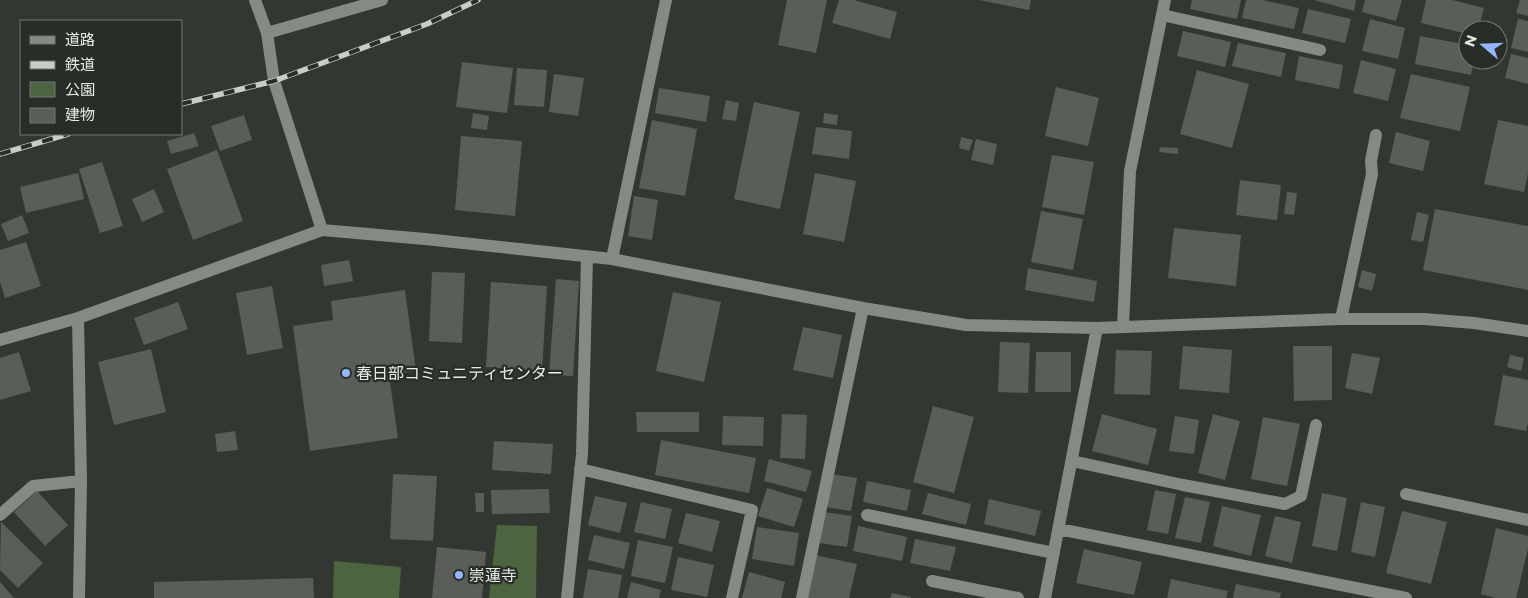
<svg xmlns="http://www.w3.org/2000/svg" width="1528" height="598" font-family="Montserrat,'Noto Sans JP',sans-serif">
<rect width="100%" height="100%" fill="#333731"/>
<path fill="#4c643f" d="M497,525L537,526L536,598H489Z
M334,561L401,567L399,598H333Z"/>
<path fill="#5a5e58" d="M787,0H827L816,53L778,45Z
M839,0H854L897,12L890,39L832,23Z
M979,0H1031L1029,10Z
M1192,0H1241L1237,19L1190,9Z
M1246,0H1262L1299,8L1294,29L1242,18Z
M1314,0H1356L1354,11Z
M1365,0H1402L1396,21L1362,12Z
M1426,0H1452L1484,8L1478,30H1468V34L1421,23Z
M1520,0H1528V16L1516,13Z
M1308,9L1351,19L1345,43L1302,33Z
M1370,19L1405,28L1398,59L1362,51Z
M1518,19L1528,21V52L1511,48Z
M1183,31L1231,42L1225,67L1177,56Z
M1420,36L1468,45V60H1474L1471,75L1415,64Z
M1238,43L1286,53L1281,77L1232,66Z
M1511,54L1528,58V84L1505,78Z
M1299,56L1343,65L1339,89L1295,80Z
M1361,60L1396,69L1388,101L1353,93Z
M462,62L513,68L507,113L456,107Z
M517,68L547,70L544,107L514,105Z
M1197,70L1249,84L1232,148L1180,134Z
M554,74L584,78L578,116L549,112Z
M1411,74L1470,87L1460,131L1400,118Z
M1056,87L1099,98L1088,146L1045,136Z
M659,88L710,96L706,122L655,113Z
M726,100L739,103L736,121L722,119Z
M754,102L800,112L780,209L734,199Z
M473,113L489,116L487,130L471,128Z
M824,113L838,115L837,125L823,123Z
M244,115L252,140L220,151L211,126Z
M652,120L697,129L685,196L639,188Z
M1498,120L1528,126V173L1524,192L1484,184Z
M816,127L852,131L849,159L812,154Z
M1396,132L1430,141L1423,171L1389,163Z
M194,133L199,146L171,154L167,141Z
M461,136L522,141L515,216L455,210Z
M961,137L973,140L969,151L959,148Z
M976,139L997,144L993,165L971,160Z
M1160,147L1178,148V154L1159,152Z
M217,150L243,221L193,240L167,169Z
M1052,155L1094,162L1084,215L1042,207Z
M102,162L123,226L100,233L79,169Z
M78,173L84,199L26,213L20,187Z
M815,173L856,181L844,242L803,234Z
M1240,180L1281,185L1277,220L1236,215Z
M154,189L164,212L142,222L132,199Z
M1287,192L1297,193L1294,215L1284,214Z
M634,196L658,200L652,240L628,236Z
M1435,209L1528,226V290L1423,270Z
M1041,211L1083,219L1073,270L1031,262Z
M1417,212L1429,215L1423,242L1411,240Z
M22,215L29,233L8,241L1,224Z
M1174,228L1241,235L1236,286L1168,278Z
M26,242L41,286L5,298L0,282V250Z
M349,260L353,281L324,286L321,265Z
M1028,268L1097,281L1094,302L1025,290Z
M1362,270L1376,274L1372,291L1358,287Z
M432,272L465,273L462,343L429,341Z
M556,279L579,281L573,376L549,375Z
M491,282L547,286L542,371L486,367Z
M272,286L283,348L247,355L236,293Z
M405,290L416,371L389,375L398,438L310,451L293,326L333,320L331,301Z
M673,292L721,302L704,382L656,371Z
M178,302L188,329L144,345L134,318Z
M803,327L842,335L833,378L793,370Z
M1000,342L1030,343L1028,393L998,392Z
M1183,346L1232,350L1229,393L1179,389Z
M1293,346H1332V400L1294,401Z
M151,349L166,412L114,425L98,362Z
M1116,350L1152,351L1150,395L1114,394Z
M19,352L31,391L0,400V358Z
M1036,352H1071V392H1035Z
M1352,353L1380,358L1372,394L1345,388Z
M1510,355L1524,358L1521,371L1507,367Z
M1503,375L1528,380V422L1526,431L1494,425Z
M933,406L974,417L954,493L913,482Z
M636,412H699V432H637Z
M782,414L807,415L805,459L780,458Z
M1102,414L1157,429L1148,465L1092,451Z
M1213,414L1240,421L1225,480L1198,473Z
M723,416L764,417L763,446L722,445Z
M1175,416L1199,420L1194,454L1169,451Z
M1263,417L1300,424L1287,486L1251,479Z
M235,431L238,450L217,452L215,434Z
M661,440L756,458L749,493L655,475Z
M494,441L553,444L551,474L492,470Z
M769,459L812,471L806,492L764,481Z
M393,474L437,476L433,541L390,539Z
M831,474L857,478L851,511L825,507Z
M867,481L911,490L907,511L863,502Z
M767,488L803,499L794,527L758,516Z
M549,489L550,513L492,514L491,490Z
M1155,490L1176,494L1168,534L1147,530Z
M37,491L68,525L45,546L14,512Z
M475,493H484V512H476Z
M928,493L971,504L966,525L922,514Z
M1322,493L1347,498L1337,551L1312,546Z
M595,496L627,503L620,533L588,525Z
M1185,497L1210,502L1201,543L1175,538Z
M989,499L1041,511L1035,536L984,524Z
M641,502L672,509L665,539L634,532Z
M1361,502L1385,507L1375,557L1351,552Z
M1222,506L1261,515L1251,556L1213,546Z
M1402,511L1447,522L1431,584L1386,573Z
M824,512L852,516L847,547L819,543Z
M686,513L720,521L712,552L678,543Z
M1275,516L1301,522L1292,563L1265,556Z
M1,522L43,563L18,588L0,570Z
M858,526L907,537L902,561L853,551Z
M757,527L799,533L794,566L752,559Z
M1496,528L1528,536V549L1516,598H1496L1481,594Z
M594,535L630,543L624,569L588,560Z
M915,539L956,547L950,571L910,563Z
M638,540L673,547L665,583L631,576Z
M437,547L486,552L482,598H432Z
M1084,549L1142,562L1134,595L1076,583Z
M815,555L857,564L849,598H806Z
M678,557L714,565L707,597L671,590Z
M588,569L622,575L618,598H583Z
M749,572L785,582L781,598H742Z
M313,578L314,598H154V582Z
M1171,579L1228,591L1226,598H1167Z
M0,582L14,598H0Z
M631,582L661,590L659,598H627Z
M1236,584L1281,593L1280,598H1233Z
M892,593L911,597V598H890Z"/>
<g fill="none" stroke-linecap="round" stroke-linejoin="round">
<path stroke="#868a84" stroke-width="12" d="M255,0L267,33L274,81L322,230
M1162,15L1320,50
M267,33L382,0
M612,259L666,0
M78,318L81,481L79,598
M1341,319L1372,174L1371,161L1376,135
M1123,326L1130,171L1165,0
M0,340L78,318L322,230L425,239L612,259L863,308L966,325L1097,328L1341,319H1424L1474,323L1528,331
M1072,461L1183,485L1285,504L1301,496L1316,425
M580,469L752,510L732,598
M1406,494L1528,520
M0,515L33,486L81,481
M867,515L1054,553
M1059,529L1406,598
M932,581L1018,598
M567,598L582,454L587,258
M802,598L863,308
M1045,598L1097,328"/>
<g stroke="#c9ccc8" stroke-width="5.5">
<path id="rail" d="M181,104L274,81L427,24L478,0
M0,154L68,134"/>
</g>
<use href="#rail" stroke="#292d27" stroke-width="4" stroke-dasharray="11" stroke-linecap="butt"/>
</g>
<g fill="#92b7fd" stroke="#292d27" stroke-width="2">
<circle cx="346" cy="373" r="5"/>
<circle cx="459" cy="575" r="5"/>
</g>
<g text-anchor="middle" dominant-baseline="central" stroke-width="4.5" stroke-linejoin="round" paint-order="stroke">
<g font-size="16" fill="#e7eae6" stroke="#292d27" text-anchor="start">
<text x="356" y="373">春日部コミュニティセンター</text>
<text x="469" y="575">崇蓮寺</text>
</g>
</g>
<rect x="20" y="20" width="162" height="115" fill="#292d27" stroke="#757973"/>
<rect x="30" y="36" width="25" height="8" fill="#868a84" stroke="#757973"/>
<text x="65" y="45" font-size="15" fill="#e7eae6">道路</text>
<rect x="30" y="61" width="25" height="8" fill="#c9ccc8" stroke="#757973"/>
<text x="65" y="70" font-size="15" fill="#e7eae6">鉄道</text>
<rect x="30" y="82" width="25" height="15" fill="#4c643f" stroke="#757973"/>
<text x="65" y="95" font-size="15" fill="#e7eae6">公園</text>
<rect x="30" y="108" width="25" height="15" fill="#5a5e58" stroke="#757973"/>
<text x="65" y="120" font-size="15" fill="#e7eae6">建物</text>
<g transform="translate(1483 45) rotate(289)"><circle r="24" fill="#292d27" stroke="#757973"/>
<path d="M0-4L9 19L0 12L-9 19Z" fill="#92b7fd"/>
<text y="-8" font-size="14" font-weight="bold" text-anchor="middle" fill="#e7eae6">N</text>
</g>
</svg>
